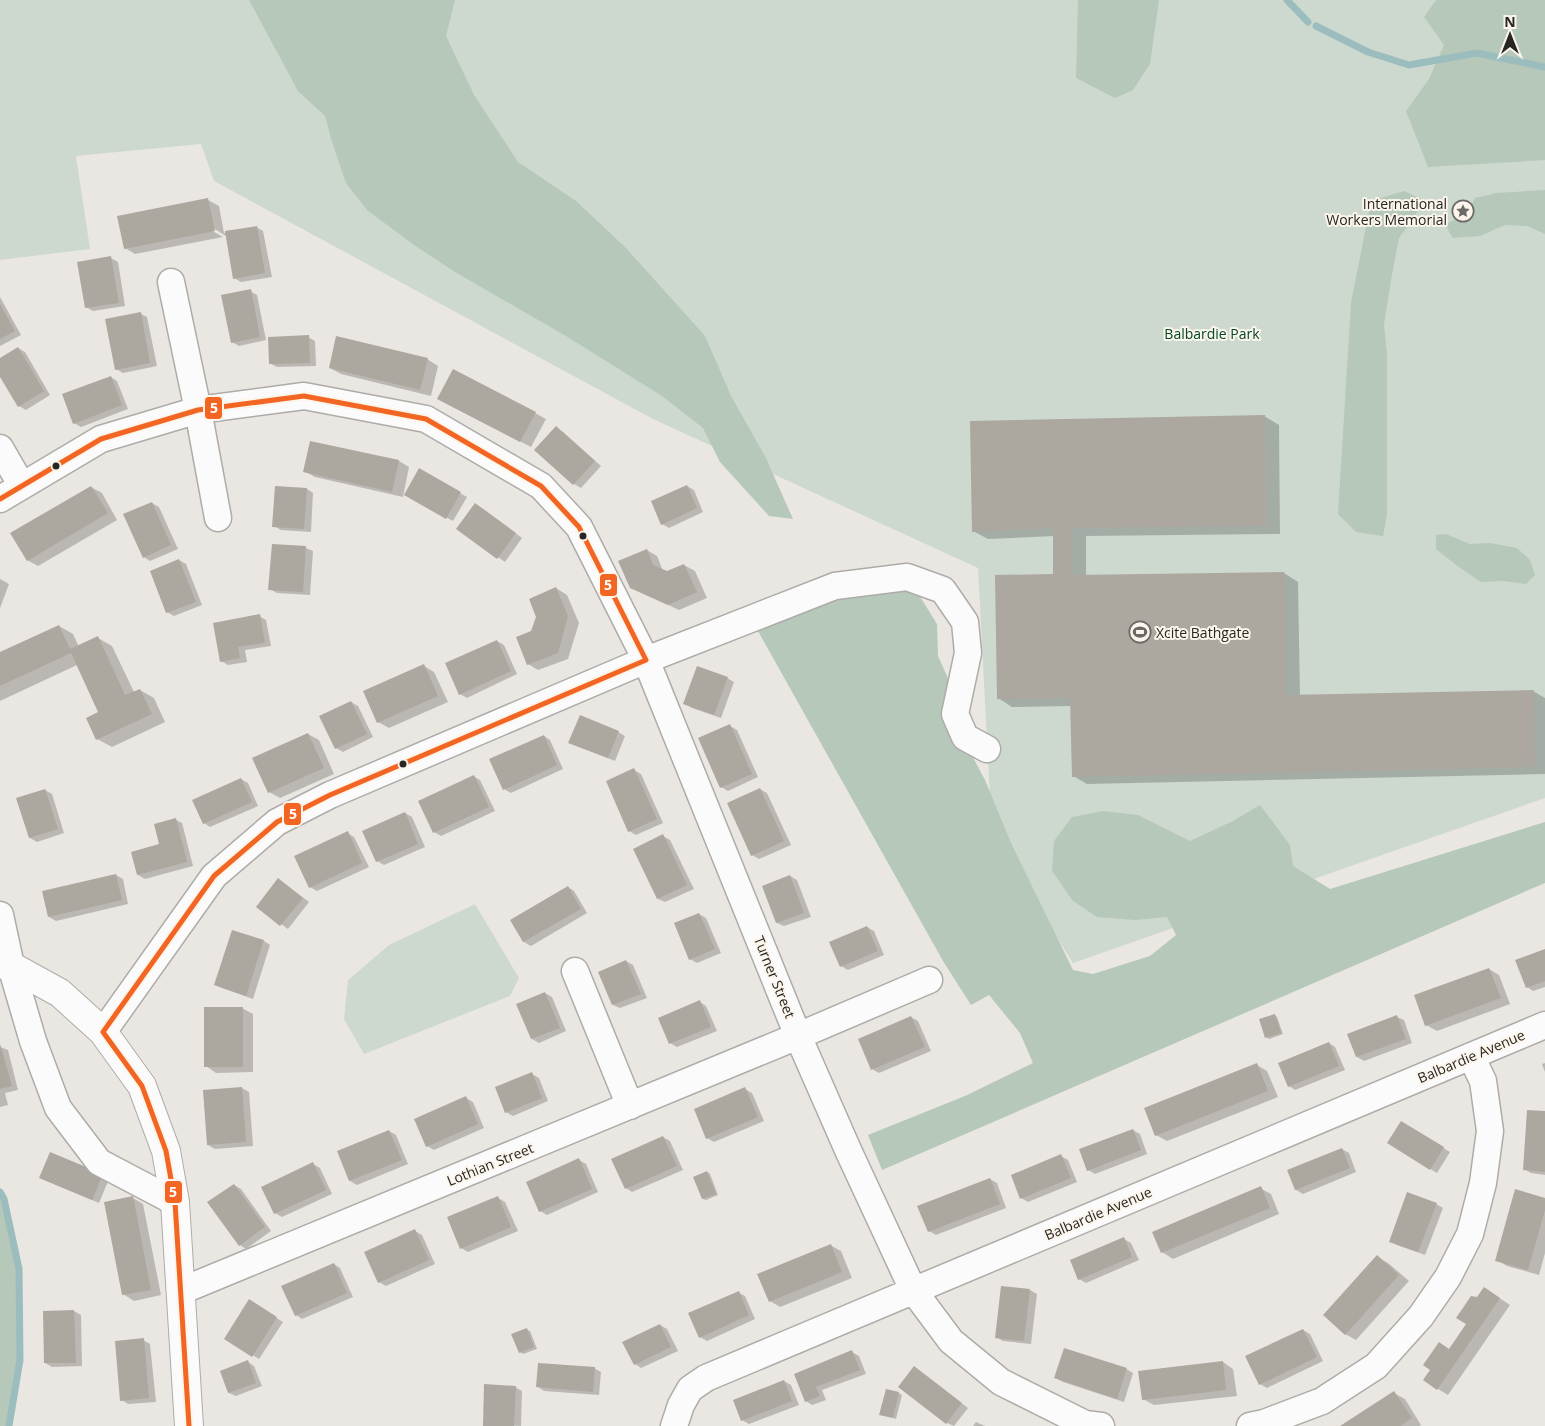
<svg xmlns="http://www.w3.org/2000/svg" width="1545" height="1426" font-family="'Open Sans',sans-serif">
<rect width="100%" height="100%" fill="#eae7e2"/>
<path fill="#cdd9cf" d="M0,0H1545V798L1073,963L992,835L978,568L653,419L214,181L201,144L76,156L90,249L0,260Z
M475,904L519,978L510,996L364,1054L344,1019L348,980L389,945Z"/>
<path fill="#b5c8b9" d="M249,0H455L446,36L474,95L518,162L576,201L626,248L705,336L731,396L765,456L793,519L769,516L720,462L703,428L662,396L566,336L455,272L414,245L367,210L346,183L332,142L325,116L298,91Z
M1078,0H1159L1150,64L1133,90L1115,98L1076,78Z
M1436,0H1545V160L1428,167L1406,111L1429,79L1444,45L1424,17Z
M1545,190V234L1527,226L1505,225L1480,236L1453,238L1445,225L1468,212L1475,198L1496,193Z
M1404,191L1424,200L1413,219L1399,238L1391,280L1384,325L1387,354V515L1383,536L1356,532L1338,514L1351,303L1371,201Z
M1446,534L1470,544L1490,543L1517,548L1530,560L1535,575L1526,584L1503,581L1481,582L1456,565L1436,549V535Z
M914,587L937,624L938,656L950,683L954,722L985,780L1011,843L1073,970L1093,974L1150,956L1176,935L1167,917L1135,920L1097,917L1073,901L1052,871L1054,841L1072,817L1103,811L1138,815L1190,841L1233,821L1260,805L1290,845L1293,866L1330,889L1545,822V883L882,1170L868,1135L965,1096L1033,1063L1020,1033L989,995L971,1005L943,961L754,624L812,599Z
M0,1192L4,1199L19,1269L20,1360L9,1426H0Z"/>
<path fill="#0003" d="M208,200L219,206L224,233L256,227L263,231L272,277L241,282L234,278L226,236L210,226L209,229L223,237L135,254L125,248Z
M111,258L118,262L125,306L93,311L86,307Z
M250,291L257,295L266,340L239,346L232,342Z
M0,297L21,335L0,346Z
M141,314L147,317L157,366L123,373L116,369Z
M308,337L315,341L316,366L277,367L271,364Z
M18,348L25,352L50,395L26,410L19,406L0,374V359Z
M427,359L438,366L431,396L341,374L330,368Z
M111,377L117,381L128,409L81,427L74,423Z
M449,405L535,413L546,419L531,447Z
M1264,416L1279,425L1280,534L1086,536V576L1284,573L1298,582L1300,696L1533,691L1545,698V774L1087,784L1073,776L1071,706L1012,707L998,698L1055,575L1054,536L988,539L973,531Z
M556,428L563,432L601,466L581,488L574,484L536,450Z
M311,442L399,461L409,467L403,497L315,477L304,471Z
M419,470L467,497L453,521L405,495Z
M687,486L694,490L703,512L669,528L662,524Z
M91,487L102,493L117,520L38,566L27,560Z
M307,489L313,493L311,532L281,530L274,526Z
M152,503L159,507L178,549L150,561L144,557Z
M482,508L522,538L505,562L457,529Z
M273,545L306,548L313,551L310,595L277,593L270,589Z
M647,550L657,556L663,571L667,572L684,565L695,571L707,598L679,610L642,593Z
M179,560L186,564L202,605L174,616L167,612Z
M0,579L9,584L0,608Z
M556,588L567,595L579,623L568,659L538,670L528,664L532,632Z
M259,616L266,620L271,646L245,650L247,662L228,665L221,661Z
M59,626L73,634L79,647L98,638L112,646L134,692L140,690L154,698L165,722L112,747L97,739L100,713L77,665L0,701V653Z
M497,641L504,645L517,674L467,698L460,694Z
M424,666L434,672L448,702L389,728L378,722Z
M727,678L734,682L721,718L692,708L685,704Z
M351,702L358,706L373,737L343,752L336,748Z
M730,726L737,730L758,777L728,791L721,787Z
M618,732L625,736L615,761L577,746Z
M308,734L319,740L334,774L280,798L269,792Z
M544,736L550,740L563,769L511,793L504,789Z
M634,770L641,774L663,823L636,835L629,831Z
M473,776L480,780L495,811L441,836L434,832Z
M241,779L248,783L258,806L210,827L204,823Z
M760,789L767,793L791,845L759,859L752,855Z
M45,790L52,794L64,833L37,842L30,838Z
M405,813L412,817L425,847L384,865L377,861Z
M176,820L182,823L193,866L145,879L138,875L161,845Z
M347,833L354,837L369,867L317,891L310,887Z
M663,836L670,840L694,889L665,902L658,899L634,849Z
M116,875L123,879L128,904L56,921L49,917Z
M790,876L797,880L811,917L784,926L777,923Z
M285,884L309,902L288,929L257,907Z
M568,887L574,891L587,913L531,946L524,942L511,920Z
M699,914L706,918L721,953L697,963L690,959Z
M867,927L874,931L884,955L848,970L841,966Z
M264,941L270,945L253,999L222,988L215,985Z
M1545,950V987L1533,991L1527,987Z
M626,961L633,965L647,998L620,1008L613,1005Z
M1489,969L1499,975L1510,1004L1437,1031L1426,1025Z
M545,993L552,997L566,1031L539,1043L532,1039L518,1005Z
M700,1002L706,1006L717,1031L677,1047L670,1043Z
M242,1008L253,1014V1072L216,1073L206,1066Z
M1274,1015L1277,1017L1283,1034L1269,1039L1266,1037Z
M911,1017L918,1021L931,1051L879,1073L872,1069Z
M1397,1017L1404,1020L1412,1043L1364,1061L1357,1057L1349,1035Z
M1329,1043L1335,1047L1345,1070L1295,1090L1289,1086Z
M0,1047L8,1050L18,1090L5,1093L8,1105L0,1107Z
M1545,1063V1072L1542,1064Z
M1257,1065L1267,1071L1278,1097L1167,1141L1156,1135Z
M532,1074L539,1078L548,1101L513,1116L506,1112Z
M242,1088L249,1092L253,1146L215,1149L208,1145Z
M745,1089L752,1093L764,1121L714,1142L707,1138Z
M466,1098L473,1102L484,1128L434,1150L427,1146Z
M1545,1112V1175L1531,1173L1524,1169Z
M1401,1122L1450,1152L1437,1173L1388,1143Z
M1133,1130L1140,1134L1147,1154L1095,1174L1088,1170Z
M389,1131L396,1135L408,1164L357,1185L350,1181Z
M663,1137L670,1141L683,1170L632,1192L626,1188Z
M1342,1149L1349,1153L1356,1172L1303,1194L1296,1190L1289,1170Z
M51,1153L109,1179L99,1203L47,1181Z
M1061,1156L1068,1160L1077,1182L1028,1202L1021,1198Z
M579,1160L586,1164L598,1192L547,1215L540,1211Z
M313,1164L320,1168L332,1194L282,1217L275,1213Z
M707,1172L710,1174L718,1195L706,1200L703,1199Z
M990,1179L997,1183L1006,1208L936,1235L929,1231Z
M234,1185L241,1189L271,1231L246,1249L240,1245Z
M1260,1188L1271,1194L1279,1214L1173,1259L1162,1252Z
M133,1198L143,1204L161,1295L134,1301L123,1294Z
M498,1198L505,1202L518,1231L468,1252L461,1248Z
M1545,1199V1253L1539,1275L1507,1266L1497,1260Z
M1436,1204L1443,1208L1425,1255L1397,1245L1391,1241Z
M415,1231L422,1235L435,1264L386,1286L379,1282Z
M1124,1239L1131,1243L1139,1260L1086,1283L1079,1279Z
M830,1245L841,1251L852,1278L780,1307L770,1301Z
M1377,1257L1388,1263L1409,1281L1356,1340L1345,1334Z
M334,1264L340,1268L353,1297L302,1319L296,1315Z
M1030,1290L1037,1294L1031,1344L1003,1341L996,1337Z
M739,1293L745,1296L755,1319L707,1341L700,1337Z
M1495,1295L1510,1305L1448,1395L1438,1389L1449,1350L1467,1324L1478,1299Z
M250,1301L283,1322L259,1359L226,1339Z
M74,1311L81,1315L82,1366L52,1367L45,1363L44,1312Z
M660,1325L667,1329L678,1351L641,1368L635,1364Z
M527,1330L530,1331L537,1349L523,1354L520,1352Z
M1303,1330L1310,1334L1323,1361L1267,1388L1260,1384Z
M143,1340L150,1344L156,1402L128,1404L122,1400Z
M852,1352L859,1356L866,1374L822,1390L826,1400L812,1405L806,1401L795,1374Z
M248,1362L254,1366L262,1386L236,1396L229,1393L221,1372Z
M1223,1362L1233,1369L1237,1396L1154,1405L1143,1399Z
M594,1368L601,1372L599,1395L544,1391L538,1387Z
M915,1368L968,1408L954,1426L947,1423L900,1386Z
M1126,1369L1133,1373L1124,1402L1063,1382L1056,1378Z
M784,1381L791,1385L799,1405L749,1424L742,1420Z
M515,1387L522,1391L521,1426L489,1425V1426H486Z
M899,1393L902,1395L896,1419L881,1414Z
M1394,1393L1405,1399L1421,1425L1419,1426H1342Z
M976,1422L985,1426H973Z"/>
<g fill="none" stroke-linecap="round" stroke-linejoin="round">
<path stroke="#9cbdbd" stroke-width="7" d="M1287,0L1308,22
M1316,26L1368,52L1409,65L1477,53L1545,67
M0,1192L4,1199L19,1269L20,1360L9,1426"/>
</g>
<path fill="#aca79f" d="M208,198L215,231L124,249L117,216Z
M257,226L265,273L233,279L225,231Z
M111,256L119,303L85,308L77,262Z
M251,289L260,337L231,343L221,295Z
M0,304L15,331L0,339Z
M141,312L150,363L115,370L105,319Z
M309,335L310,363L269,364L268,337Z
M336,336L428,358L420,390L329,368Z
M18,347L44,391L18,407L0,377V358Z
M453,369L536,412L520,442L437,399Z
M111,376L122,405L73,424L62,394Z
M1265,415L1266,526L1072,528V575L1284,572L1286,695L1534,690L1535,767L1072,777L1070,698L997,699L995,575L1053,574V528L972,532L970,421Z
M556,426L595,461L573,485L534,450Z
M310,441L399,460L392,492L303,472Z
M419,468L461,492L446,519L404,495Z
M687,485L697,508L661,525L651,501Z
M91,486L108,513L27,561L10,533Z
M275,486L307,488L304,529L272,527Z
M152,502L171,545L143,558L123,514Z
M475,503L516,533L497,559L456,529Z
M272,544L306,546L303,592L268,590Z
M647,549L653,565L667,571L684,564L697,592L668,605L630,588L618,561Z
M179,559L196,602L166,613L150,571Z
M556,587L568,616L558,653L527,665L516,637L531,631L536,617L529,599Z
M260,614L265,643L238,647L240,658L220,662L213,623Z
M59,625L70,649L98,636L125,695L140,689L152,714L96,740L86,718L98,712L71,653L0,686V652Z
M497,640L511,671L459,695L445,663Z
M424,664L438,696L377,723L363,691Z
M697,666L728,677L714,715L683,704Z
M351,701L367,734L335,749L319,716Z
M580,715L619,731L608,758L568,743Z
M730,724L752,774L720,788L698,738Z
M308,733L324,768L268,793L252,758Z
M544,735L557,765L503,790L489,759Z
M634,768L657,819L628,832L606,781Z
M474,775L489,807L433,833L418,801Z
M241,778L252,802L203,824L192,800Z
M760,788L784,841L751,856L727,803Z
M45,789L58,829L29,838L16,798Z
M405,812L418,844L376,862L362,831Z
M176,818L187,862L137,875L131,852L159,844L154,824Z
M348,831L362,863L309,888L294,856Z
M663,834L687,885L657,899L633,849Z
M116,874L122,900L48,917L42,891Z
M790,875L804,913L776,923L762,886Z
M278,878L303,898L280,926L256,907Z
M568,886L581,909L523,942L510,920Z
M699,913L715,949L689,960L674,923Z
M867,926L878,951L840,967L829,942Z
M232,930L264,940L246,996L214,985Z
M1545,949V981L1526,988L1515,960Z
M626,960L641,994L612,1005L598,972Z
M1489,968L1501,998L1425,1026L1414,995Z
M545,992L560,1028L531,1039L516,1004Z
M700,1000L711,1027L669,1044L658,1018Z
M204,1007H243V1067H204Z
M1275,1014L1281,1033L1265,1038L1259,1019Z
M1397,1015L1406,1039L1356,1057L1347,1034Z
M911,1016L925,1047L871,1070L858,1039Z
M1329,1042L1339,1066L1288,1087L1278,1063Z
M0,1044L12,1086L0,1089Z
M1257,1063L1268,1091L1155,1136L1144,1108Z
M532,1072L542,1098L505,1113L495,1087Z
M242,1087L246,1142L207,1145L203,1090Z
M745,1087L758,1117L706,1139L694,1109Z
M466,1096L478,1124L426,1147L414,1119Z
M1527,1110L1545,1111V1172L1523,1170Z
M1401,1121L1444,1147L1430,1170L1387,1143Z
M1133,1129L1141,1150L1087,1171L1079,1149Z
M389,1130L402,1160L349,1181L337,1151Z
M663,1136L677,1166L625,1189L611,1159Z
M1342,1148L1350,1168L1295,1190L1287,1170Z
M50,1152L103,1174L92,1200L39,1178Z
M1061,1154L1071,1178L1020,1199L1011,1175Z
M579,1158L592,1189L539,1212L526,1182Z
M313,1162L326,1190L274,1214L261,1187Z
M707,1171L716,1194L702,1199L693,1177Z
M990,1178L1000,1204L928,1232L917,1206Z
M234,1184L265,1227L239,1246L207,1202Z
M1261,1186L1270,1208L1161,1253L1152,1232Z
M1515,1189L1545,1198V1210L1528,1270L1495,1261Z
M1407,1192L1437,1203L1418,1252L1389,1242Z
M133,1196L151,1290L122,1295L104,1202Z
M498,1196L511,1227L460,1249L447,1217Z
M415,1229L429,1260L378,1283L364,1252Z
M1124,1237L1132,1257L1078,1280L1070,1260Z
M831,1244L842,1272L769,1302L757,1274Z
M1377,1255L1399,1275L1345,1335L1323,1315Z
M334,1263L347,1293L295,1316L281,1286Z
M1001,1286L1030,1289L1024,1341L995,1338Z
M1484,1287L1500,1298L1437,1390L1423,1380L1430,1370L1423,1365L1439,1342L1449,1349L1466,1324L1456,1318L1471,1296L1477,1297Z
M739,1291L749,1315L699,1338L688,1313Z
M249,1299L277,1317L252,1357L224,1339Z
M74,1310L76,1363H44L43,1311Z
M660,1324L671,1347L634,1365L622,1342Z
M527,1328L534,1347L519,1353L511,1334Z
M1303,1329L1317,1357L1259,1385L1245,1356Z
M144,1338L149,1398L120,1401L115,1341Z
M1064,1348L1127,1368L1117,1399L1054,1378Z
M852,1350L860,1370L816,1387L820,1396L805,1402L794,1374Z
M248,1360L256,1383L228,1393L220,1371Z
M1223,1361L1226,1390L1142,1400L1138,1371Z
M538,1363L595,1367L593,1392L536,1387Z
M914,1366L962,1403L946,1424L898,1387Z
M784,1380L792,1401L741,1421L733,1400Z
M484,1384L516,1386L514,1426H483Z
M886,1389L899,1392L893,1418L879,1415Z
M1394,1391L1412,1418L1400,1426H1340Z"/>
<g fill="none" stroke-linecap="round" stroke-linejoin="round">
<g stroke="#aeaca8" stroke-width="29">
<path id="minor" d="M171,282L198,410L218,518
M0,448L22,486
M0,499L101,439L198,410L304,396L426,419L541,486L579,527L646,660L798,1036L848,1150L913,1290L951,1341L1001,1382L1085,1424L1101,1426
M0,915L11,966L33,1041L58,1108L99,1162L175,1202
M575,971L630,1106
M103,1032L214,876L277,822L330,795L646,660L835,586L907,577L943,590L965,622L968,653L955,714L965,737L987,749
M181,1291L798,1036L929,980
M674,1426L681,1405L690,1389L706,1378L1545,1025
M1250,1426L1264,1423L1322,1401L1376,1366L1421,1316L1448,1277L1470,1234L1483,1183L1490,1131L1483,1081L1471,1056"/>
</g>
<g stroke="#aeaca8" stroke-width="30">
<path id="major" d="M0,964L11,966L60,993L103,1032L142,1086L166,1151L175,1202L189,1426"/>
</g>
<use href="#minor" stroke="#fcfbfb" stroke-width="26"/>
<use href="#major" stroke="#fcfbfb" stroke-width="28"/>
<g stroke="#fbf5eb" stroke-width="9">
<path id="bus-1" d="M0,499L101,439L198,410L304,396L426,419L541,486L579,527L646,660L330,795L277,822L214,876L103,1032L142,1086L166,1151L175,1202L189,1426"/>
</g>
<use href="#bus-1" stroke="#f26522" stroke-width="5"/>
</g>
<defs>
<g id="sight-ring" transform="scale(1.125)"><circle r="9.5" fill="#fbf5eb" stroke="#6c6a65" stroke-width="1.5"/><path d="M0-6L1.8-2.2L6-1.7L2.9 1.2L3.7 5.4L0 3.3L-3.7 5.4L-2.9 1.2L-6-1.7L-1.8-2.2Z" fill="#6c6a65"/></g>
<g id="stadium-ring" transform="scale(1.125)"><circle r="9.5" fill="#fbf5eb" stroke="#6c6a65" stroke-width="1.5"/><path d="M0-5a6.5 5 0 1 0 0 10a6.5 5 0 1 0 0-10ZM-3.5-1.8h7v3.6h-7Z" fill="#6c6a65"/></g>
</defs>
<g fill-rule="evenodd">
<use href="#sight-ring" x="1463" y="211"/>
<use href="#stadium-ring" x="1140" y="632"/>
</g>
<g fill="#282622" stroke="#fbf5eb" stroke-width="2">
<circle cx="56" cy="466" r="4.5"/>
<circle cx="583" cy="536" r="4.5"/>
<circle cx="403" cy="764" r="4.5"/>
</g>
<g text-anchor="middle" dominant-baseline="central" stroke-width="4" stroke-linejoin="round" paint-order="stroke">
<g font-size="14" fill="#282622" stroke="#fbf5eb" text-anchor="end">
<text x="1447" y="203">International<tspan x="1447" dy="16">Workers Memorial</tspan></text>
<text x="1156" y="632" text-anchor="start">Xcite Bathgate</text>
</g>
<g font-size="14" fill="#004629" stroke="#fbf5eb">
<text x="1212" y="333">Balbardie Park</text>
</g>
<g font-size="14" fill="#282622" stroke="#fbf5eb">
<text transform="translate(775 977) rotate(68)">Turner Street</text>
<text transform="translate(1471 1056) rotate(-23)">Balbardie Avenue</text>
<text transform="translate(490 1164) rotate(-22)">Lothian Street</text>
<text transform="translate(1098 1213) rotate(-23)">Balbardie Avenue</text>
</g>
</g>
<g stroke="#fbf5eb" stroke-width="2">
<rect x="204" y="396" width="19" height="24" rx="5" fill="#f26522"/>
<rect x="599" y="573" width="19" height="24" rx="5" fill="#f26522"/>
<rect x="283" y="802" width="19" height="24" rx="5" fill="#f26522"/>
<rect x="164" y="1180" width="19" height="24" rx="5" fill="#f26522"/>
</g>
<g font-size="14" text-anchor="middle" font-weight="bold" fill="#fff">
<text x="214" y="413">5</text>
<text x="608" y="590">5</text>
<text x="293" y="819">5</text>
<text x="173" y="1197">5</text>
</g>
<g transform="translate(1510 35)" stroke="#fbf5eb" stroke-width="4" paint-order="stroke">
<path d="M0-4L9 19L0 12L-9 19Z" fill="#282622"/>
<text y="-8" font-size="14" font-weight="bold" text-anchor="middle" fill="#282622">N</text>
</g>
</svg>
